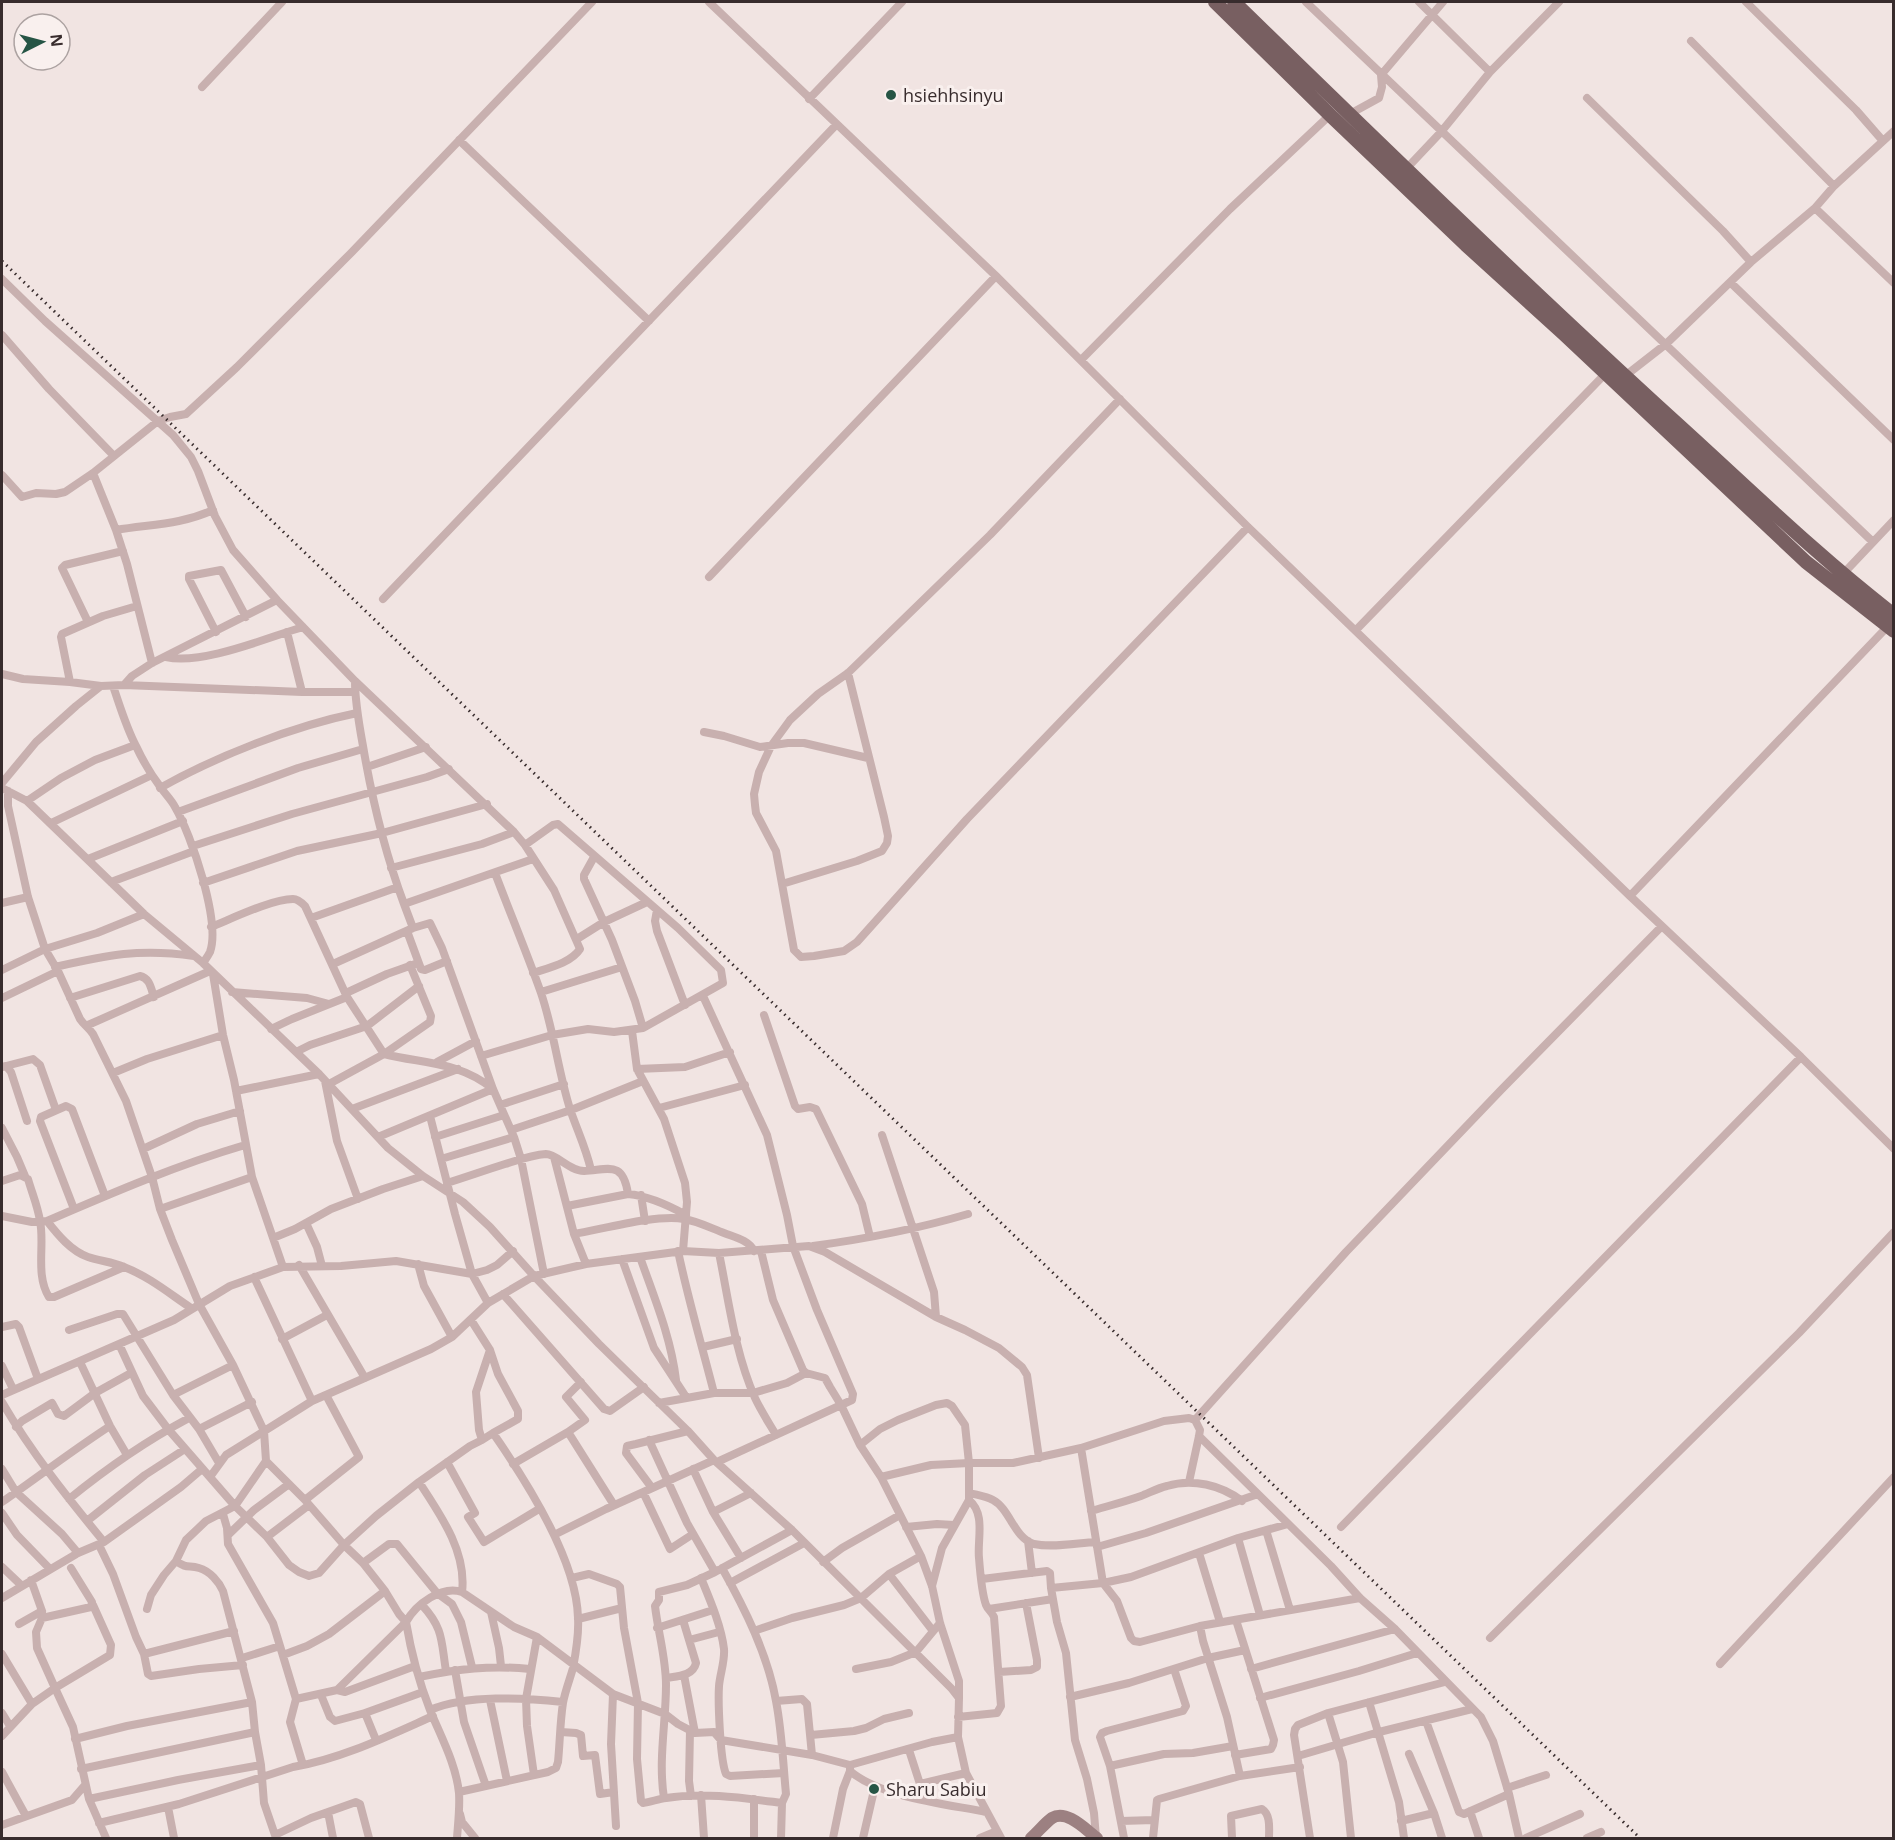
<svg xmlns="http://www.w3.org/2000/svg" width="1895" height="1840" font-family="'Open Sans',sans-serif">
<rect width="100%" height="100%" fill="#f1e4e2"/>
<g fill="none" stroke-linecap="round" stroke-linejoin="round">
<path stroke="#c8b0af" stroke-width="8" d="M709,2L996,276L1248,527L1630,896L1801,1057L1894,1149
M1306,2L1873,542
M1419,2L1490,72
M1746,2L1856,110L1883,141
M1691,41L1834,186
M202,87L282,2
M1587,98L1723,231L1751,262
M809,99L902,2
M1348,115L1379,98L1382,87L1381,75L1443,2
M459,140L649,321
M1407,168L1441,132L1490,72L1559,2
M1815,208L1894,283
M2,279L45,321L173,435L191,457L198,471L215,516L233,550L277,600L152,663L132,676L124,685
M1731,283L1894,440
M2,335L49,389L114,456
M1081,360L1230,209L1330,115
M1625,376L1666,344L1751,262L1815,208L1834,186L1894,131
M1120,399L990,535L848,673L818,694L790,720L771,746L759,772L754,794L755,805L756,813L776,851L794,950L801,957L814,956L844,951L857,942L967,819L1248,527
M93,473L116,530L127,564L152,663
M2,475L22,497L36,493L56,494L65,492L93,473L158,421L170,417L186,414L237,367L350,254L592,2
M116,530C151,524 180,525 213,510
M1842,575L1894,520
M709,577L996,276
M383,599L836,125
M277,600L355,681C355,703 359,724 363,746C372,799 385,853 404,904L533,859
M88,622L62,568L65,565L123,551
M1356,630L1609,370
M216,632L189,579V576L221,570L246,617
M287,632L302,692
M166,657C203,665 266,638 303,627
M2,674L23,679L70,682L101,686
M355,681L514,832L525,845L554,890L580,949C571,963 548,968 533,973
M70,682L61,637L62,634L103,616L137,606
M113,686C120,706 126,727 136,746C142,759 150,773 159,785C164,793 171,799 175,807C191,834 221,922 210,952C208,956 205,960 203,963
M704,732L724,736L760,747L788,743H804L868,758
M367,767L426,747
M2,783L36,742L76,706L101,686L124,685L302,692H355
M2,788L27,801L144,914L203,963L319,1074L388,1148L423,1176L463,1202L490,1227L534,1276L599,1344L688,1431L714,1460L792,1530L952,1689L959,1698L958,1737L966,1773L1001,1838
M160,788C217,756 293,726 357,713
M8,791V806L28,897L45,949L58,971L80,1019C84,1025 89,1028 93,1034L126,1101L152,1177L160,1209L172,1240L199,1304L233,1365L264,1431L266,1461L305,1500L344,1545L363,1563L385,1591L399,1614L406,1622C416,1604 442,1585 462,1592L514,1627L537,1637L613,1694L665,1714L678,1724L695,1733L714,1732L721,1740L812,1755L850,1765
M27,801L61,778L95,760L135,745
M178,812L298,768L363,749
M51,823L152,775
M193,846L292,814L427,777L449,769
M594,857L584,875V879L612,940L635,1001L643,1028
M88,859L183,821
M391,868L482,844L514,832
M495,873C510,913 527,953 541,993C554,1031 558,1071 570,1109C577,1130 586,1148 591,1170
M111,882L194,851
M203,883L297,851L382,833L487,804
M782,884L857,861L882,851L887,843L888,836L884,817L848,673
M1630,896L1891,623
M2,903L28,897
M404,904L413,928L430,923L442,948L493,1089L514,1137L521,1159L544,1274
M657,910L655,921L657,931L685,1005
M311,918L398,887
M211,927C231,919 272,899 293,899C298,899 302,903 305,906L347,997L384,1054C424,1064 458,1061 493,1089
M407,931L421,969L425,970L447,961
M577,939L604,922L647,902
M333,964L413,928
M55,967C107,955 140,948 194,956
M2,970L45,949L97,933L144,914
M213,974L223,1035L234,1080L252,1177L283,1267
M232,992L307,998L329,1004
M541,992L622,967
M346,993L387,974L418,963
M703,996L767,1135L787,1215L793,1246L817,1310L853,1394L852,1400L717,1462
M2,998L58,971
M70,998L140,976C150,978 151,989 154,997
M764,1015L795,1106L798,1109L810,1107L816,1109L862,1204L870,1237
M88,1025L210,971
M271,1029L292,1019L347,997
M632,1031L637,1069L664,1119L685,1183L687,1202L683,1251
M296,1052L310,1045L367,1026L419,986
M481,1056L552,1035L588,1029L614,1032L643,1028L723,983L721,970L678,928L558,824L553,825L525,845
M437,1062L476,1041
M6,1066L33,1059L40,1065L56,1110
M2,1067L6,1066L11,1072L27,1121
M637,1069L685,1067L730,1052
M113,1073L147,1059L223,1035
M325,1081L337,1141L358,1199
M329,1084L384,1054L430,1022L431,1016L410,965
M236,1091L319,1074
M500,1105L564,1084
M659,1108L745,1085
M352,1109L458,1069
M430,1116L455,1214L472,1274L488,1303
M2,1128L17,1157L25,1176
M511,1130L571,1110L643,1081
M882,1135L934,1292L936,1317
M378,1137L493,1089
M435,1137L504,1115
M143,1149L197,1124L240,1111
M554,1157L574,1234L586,1264
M441,1159L514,1137
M2,1181L20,1175L28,1179C32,1193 38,1207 40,1221C45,1244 35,1275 49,1297H54L124,1267
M447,1183C466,1177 486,1170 505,1164C518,1160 532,1155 546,1154C557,1154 569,1171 584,1171C608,1170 623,1160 628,1194C649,1196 668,1205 686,1215
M641,1195L645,1221
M567,1206L628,1194
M74,1209L40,1121L41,1117L66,1106L72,1109L105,1196
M160,1209L252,1177
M2,1216L32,1222L47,1221C58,1235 71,1251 88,1257C100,1261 113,1262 124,1267C148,1276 170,1294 191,1308
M47,1221C112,1193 177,1165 245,1145
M306,1223L317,1247L322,1266
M574,1234C603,1229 657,1214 684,1219C697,1221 711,1228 724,1233C734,1237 749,1240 754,1251
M273,1238L295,1229L331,1209L383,1189L423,1176
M813,1246C865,1239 917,1229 968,1214
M678,1251C688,1299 702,1346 714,1393
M761,1251L773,1300L803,1370L806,1373L825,1378L830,1387L841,1405L860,1445L881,1477L921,1556L932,1586L940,1623L959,1681V1698
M719,1253C729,1302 735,1353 755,1398C761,1411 769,1423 776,1435
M640,1257C654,1297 671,1337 676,1380
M622,1259L654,1348L686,1397
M418,1264L424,1286L452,1337
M299,1265L365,1378
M254,1277L312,1401
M503,1294L604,1409L610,1411L644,1387
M471,1320L490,1350L498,1374L518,1411V1419L493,1433
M2,1327L16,1324L19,1327L38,1379
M69,1330L117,1314H123L173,1395L199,1429L252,1402
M282,1339L327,1315
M119,1344L143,1396L168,1429L235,1506L267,1537L289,1565L299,1572L309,1576L319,1573L344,1545L376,1516L419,1482L470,1446L482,1440L479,1430L476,1392L490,1350
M703,1347L737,1339
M80,1362L110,1426L127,1455
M2,1366L13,1389
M581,1382L566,1397L585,1420L568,1432L614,1505
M2,1395L174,1320L230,1286L283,1267L341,1266L396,1261L472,1274L487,1270L497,1265L513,1251
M173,1395L233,1365
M2,1402C31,1452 67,1497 104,1542
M659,1403L714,1393H753L787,1383L806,1373
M1195,1420L1346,1252L1501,1090L1662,926
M16,1427L22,1421L52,1403L58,1414L64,1416L95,1393L131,1373
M199,1429L219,1463
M1199,1436L1331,1566L1360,1598L1395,1629L1481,1717L1493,1741L1509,1794L1519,1838
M649,1440L687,1523L715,1572
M860,1445L880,1429L898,1420L936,1405L947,1403L952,1406L965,1425L969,1463V1500L942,1548L932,1586
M1081,1448L1103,1583L1117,1601L1131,1638L1134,1641L1140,1642L1200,1626L1203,1641L1227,1717L1240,1776
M447,1462L475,1513L468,1517L484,1542L539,1509
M513,1464L568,1432
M2,1469L16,1492L62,1534L78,1553
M693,1469L713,1512L741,1558
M210,1477L226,1455L312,1401L431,1349L452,1337L488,1303L534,1276L586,1264L683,1251L719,1253L809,1246L825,1252L936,1317L965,1330L999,1348L1022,1367L1027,1375L1039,1458
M881,1477L931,1465L969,1463H1013L1081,1448L1164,1421L1189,1418L1195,1420
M419,1482C440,1514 467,1552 462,1592
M1189,1482L1199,1436L1200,1430L1195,1420
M652,1488L626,1453L627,1446L636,1444L688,1431
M643,1492L670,1549L693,1534
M970,1493C977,1495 986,1496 993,1500C1010,1509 1014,1538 1034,1544C1053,1548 1077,1543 1096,1542
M69,1499C107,1468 146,1441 189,1418
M305,1500L359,1457L326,1395
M2,1502C38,1477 73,1450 110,1426
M1091,1511C1108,1506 1124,1502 1141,1496C1149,1493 1158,1488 1167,1486C1192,1478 1221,1485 1242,1501
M713,1512L751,1493
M2,1513L17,1535L50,1569
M223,1514L227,1528L228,1544L273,1623L280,1646L296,1699L290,1722L303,1765
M87,1521L145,1475L185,1449
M906,1527L937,1524L954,1525
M1341,1527L1801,1057
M1266,1530L1290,1610
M228,1535L254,1510L289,1484
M554,1535L606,1509L714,1460
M267,1537L309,1505
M1238,1538L1260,1615
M1028,1541L1032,1573
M99,1545L113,1574L136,1637L144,1654L148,1674L151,1676L199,1669L243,1665
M1097,1547L1146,1533L1258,1494
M1199,1553L1220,1622
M176,1561C187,1569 188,1565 199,1568C210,1571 219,1582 223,1591L252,1702L255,1732L261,1765L264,1803L276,1838
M823,1562L842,1548L900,1515
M363,1563L389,1544H397L437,1593L452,1604L461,1622L472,1667
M2,1567L21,1585
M722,1568C745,1609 768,1655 776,1701C782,1732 783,1763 786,1794L782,1803L781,1838
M889,1574L933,1631
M572,1578L589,1574L617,1584L620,1587L624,1628L638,1703L637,1759L641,1801L643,1803C651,1802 658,1799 666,1798C704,1792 743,1798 782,1803
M701,1578C710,1600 721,1625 724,1649C725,1661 720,1674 719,1686C718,1702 720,1760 726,1774L730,1776L784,1773
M982,1579L1047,1571L1050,1573L1051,1588
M730,1583L804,1543
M2,1598L78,1553L104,1542L181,1487L202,1469
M93,1605L111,1645L110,1655L55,1688L73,1727L89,1799L106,1838
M422,1605C444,1629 441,1641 446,1671
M147,1609L151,1595L164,1575L176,1561L186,1540L206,1521L235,1506L266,1461
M989,1609L1053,1599
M491,1612L499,1648L501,1666
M42,1618L91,1607L92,1602L71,1568
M578,1619L622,1608
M406,1622C411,1652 419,1682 430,1710C441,1737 456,1764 459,1793C460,1808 458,1824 457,1838
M19,1624L42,1611
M1200,1626L1360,1598
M657,1628L713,1610
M754,1631L792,1618L844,1605L861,1598L889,1574L921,1556
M1490,1638L1799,1333L1894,1232
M689,1640L719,1632
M2,1654L32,1704
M144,1654L234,1631
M283,1655L307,1646L329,1634L385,1591
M242,1658L280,1646
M1720,1664L1894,1477
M856,1669L891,1662L916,1652L940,1623
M1251,1669L1395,1629
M455,1670L464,1722L486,1786
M999,1672L1031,1670L1037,1667V1660L1026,1603
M684,1675L695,1733
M419,1677C458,1669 490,1665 530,1669
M666,1678C678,1676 693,1676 696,1663L683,1620
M337,1690L345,1692L415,1666
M613,1694L611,1744L616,1826
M321,1695L330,1717L335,1721L365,1713L423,1692
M1070,1697L1129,1683L1208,1658L1245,1650
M1260,1698L1359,1671L1417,1653
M296,1699L337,1690L406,1622
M490,1700L507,1781
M776,1701L802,1699L807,1704L812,1755
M1369,1702L1399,1802L1404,1838
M430,1710C468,1694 523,1698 563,1702
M2,1713L10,1726
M365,1713L376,1740
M1328,1713L1343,1762L1351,1838
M958,1717L997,1713L1001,1706L994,1617C992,1612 988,1610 986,1605C982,1594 980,1571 979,1558C977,1540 986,1514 969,1500
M1426,1721L1459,1812L1464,1814L1509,1794
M690,1730L689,1781L691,1796
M561,1732L576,1733L581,1735L583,1756L595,1755L600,1794L614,1792
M811,1735L854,1731L866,1728L884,1719L909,1713
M2,1736L32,1704L55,1688L37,1648L36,1632L42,1618V1611L31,1580
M958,1737L932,1742L850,1765V1771C880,1797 946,1804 986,1812
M75,1739L127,1726L252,1702
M909,1750L920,1784L922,1800
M1409,1754L1434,1813L1442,1838
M1235,1755L1271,1749L1273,1745L1274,1740L1236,1620
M1298,1756L1379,1732L1472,1709
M1110,1766L1164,1754L1193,1753L1233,1746
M81,1769L255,1732
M2,1772L26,1816
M534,1775L527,1726L526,1699L537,1637
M920,1784L966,1773
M1507,1788L1546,1775
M459,1792L548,1772L556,1768L558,1762C560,1742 560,1722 563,1703C565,1691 570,1679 573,1668C576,1652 579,1633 578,1618C577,1561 525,1479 493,1433L482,1440
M701,1795L704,1838
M664,1798C658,1760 666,1723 666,1685C666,1658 658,1632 655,1606L659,1600V1592L687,1585L715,1572L792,1530
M89,1799L178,1780L261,1765
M754,1799V1838
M168,1807L174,1838
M1470,1811L1479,1838
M328,1812L333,1838
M460,1814L462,1822L475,1838
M1121,1821L1154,1820
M1401,1821L1434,1813
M99,1823L179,1804L293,1767C341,1759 388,1736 433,1716
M2,1825L72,1800L85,1785
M275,1835L311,1818L356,1802L360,1804L369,1838
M833,1838L843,1789L850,1771
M863,1838L875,1786
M980,1838L997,1831
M1096,1838L1094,1813L1087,1779L1075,1740L1066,1653L1057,1622L1051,1588L1103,1583L1131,1577L1238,1538L1288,1524
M1124,1838L1110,1766L1100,1737L1102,1733L1107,1731L1183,1711L1186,1706L1174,1669
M1153,1838L1157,1800L1159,1799L1240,1776L1300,1767
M1232,1838L1231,1816L1262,1809C1271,1815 1269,1829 1269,1838
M1310,1838L1294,1735L1295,1729L1298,1725L1328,1713L1445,1682
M1526,1838L1580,1814
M1587,1838L1601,1832"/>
<path stroke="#9c8081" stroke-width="12" d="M1031,1838C1038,1832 1045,1823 1052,1818C1067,1809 1086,1830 1097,1838"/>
<path stroke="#785f61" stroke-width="14" d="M1215,2L1330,115L1466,245L1564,334L1806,562L1894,631
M1234,2C1379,143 1524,284 1673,420C1746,486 1816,555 1894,615"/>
<path stroke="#382c2d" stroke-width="3" stroke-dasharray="1.5 4.5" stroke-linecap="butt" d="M2,261L1640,1838"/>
</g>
<g fill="#265545" stroke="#f9f0ee" stroke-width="2">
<circle cx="891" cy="95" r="6"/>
<circle cx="874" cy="1789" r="6"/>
</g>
<g text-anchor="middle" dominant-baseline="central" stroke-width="6" stroke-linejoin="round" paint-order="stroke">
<g font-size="18" fill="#382c2d" stroke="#f9f0ee" text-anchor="start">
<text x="903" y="95">hsiehhsinyu</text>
<text x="886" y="1789">Sharu Sabiu</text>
</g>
</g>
<rect width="1895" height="1840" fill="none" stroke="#382c2d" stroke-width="6"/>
<g transform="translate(42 42) rotate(84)"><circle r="28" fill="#f9f0ee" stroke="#aca2a1" stroke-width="1.5"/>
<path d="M0-4.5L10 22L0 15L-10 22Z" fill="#265545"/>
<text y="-9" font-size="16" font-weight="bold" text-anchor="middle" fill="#382c2d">N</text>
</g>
</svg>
